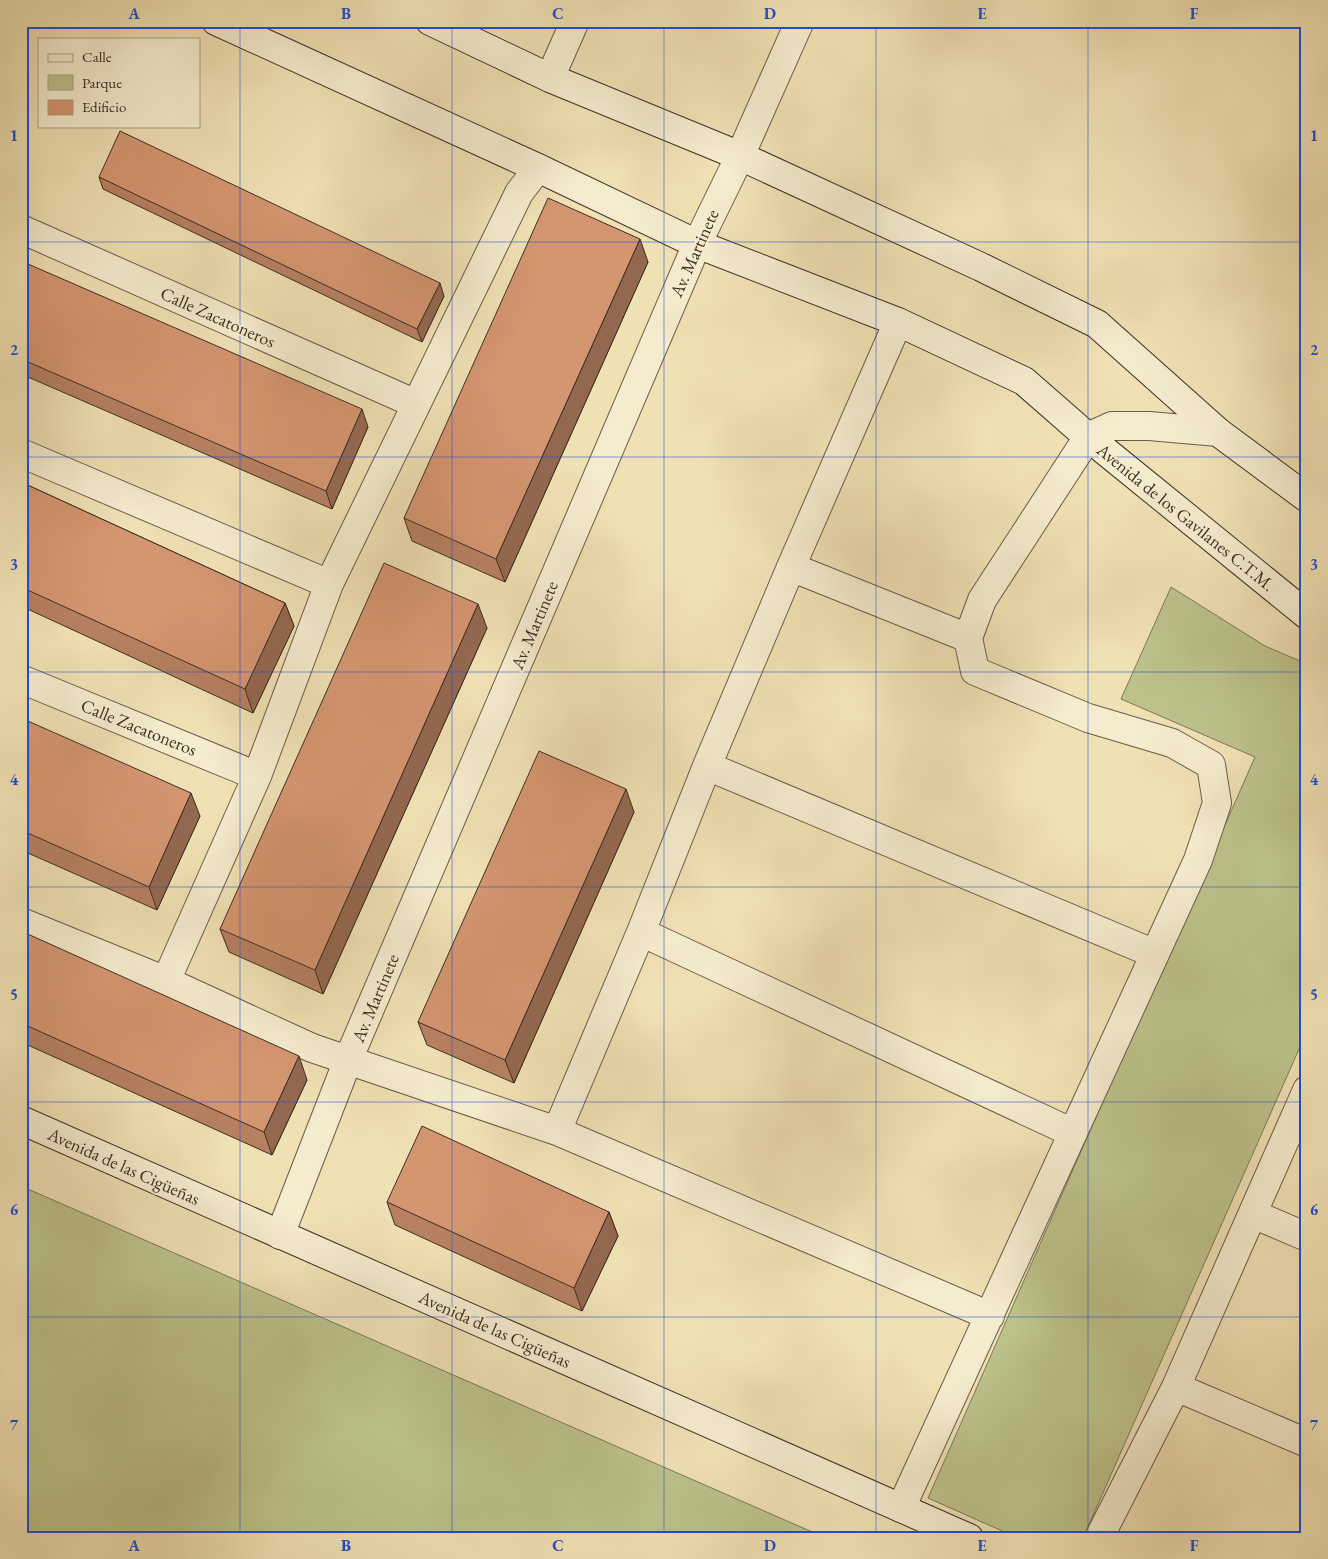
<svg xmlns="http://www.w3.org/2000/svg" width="1328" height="1559" font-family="'EB Garamond',serif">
<rect width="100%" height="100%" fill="#f0e1b4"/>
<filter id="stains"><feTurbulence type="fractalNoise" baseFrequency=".004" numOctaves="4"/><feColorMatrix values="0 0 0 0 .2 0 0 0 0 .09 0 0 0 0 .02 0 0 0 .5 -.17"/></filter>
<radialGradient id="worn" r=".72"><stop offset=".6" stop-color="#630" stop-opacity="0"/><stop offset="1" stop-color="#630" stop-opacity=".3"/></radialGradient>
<path fill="#bdc28b" stroke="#7d7858" d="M1171,587L1265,646L1307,664V1031L1083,1538H1018L928,1498L1255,757L1121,699Z
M21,1186L826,1538H21Z"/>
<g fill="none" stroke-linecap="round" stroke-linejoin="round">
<g stroke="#6a5b49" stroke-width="30">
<path id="street" d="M550,78L575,21
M21,229L416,404
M21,453L329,584
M791,567L968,638
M21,679L257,776
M707,766L1155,954
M21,922L166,981L312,1048L557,1131L990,1316
M641,932L1073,1133
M166,981L257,776L329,584L519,193L538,168
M557,1131L641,932L707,766L791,567L898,322
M1253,1214L1307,1237
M280,1235L348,1060L697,244L740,156L800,21
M1176,1387L1307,1090
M901,1508L1198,860L1217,803L1211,765L1172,743L1088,718L975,671L968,638L982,600L1088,437L1112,426H1149L1218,432
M1099,1538L1176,1387L1307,1443"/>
</g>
<g stroke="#3d2e25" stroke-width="30">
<path id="secondary" d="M216,21L538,168L697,244L898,322L1024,381L1088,437L1307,615
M430,21L550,78L740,156L981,267L1097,324L1218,432L1307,498
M21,1120L969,1538"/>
</g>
<use href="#street" stroke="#f5ecce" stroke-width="28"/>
<use href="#secondary" stroke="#f5ecce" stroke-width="28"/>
</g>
<path fill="#b68061" stroke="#3d2e25" d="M99,177L444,296L422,342L103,189Z
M21,261L368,427L332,509L21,374Z
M648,262L505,582L412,541L404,518Z
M21,482L285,603L294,626L253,713L21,606Z
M487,628L323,994L229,952L220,929Z
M21,718L200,816L157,910L21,850Z
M634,812L514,1083L427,1045L418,1022Z
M21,931L307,1080L272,1155L21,1042Z
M387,1202L609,1212L618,1236L582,1311L395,1225Z"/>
<path fill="#94684f" stroke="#3d2e25" d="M640,239L648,262L505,582L496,559Z
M440,283L444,296L422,342L417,329Z
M362,409L368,427L332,509L326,491Z
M285,603L294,626L253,713L245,689Z
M478,604L487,628L323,994L315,970Z
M626,789L634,812L514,1083L505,1060Z
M191,793L200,816L157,910L149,887Z
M299,1056L307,1080L272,1155L264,1132Z
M609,1212L618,1236L582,1311L574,1288Z"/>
<path fill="#d49571" stroke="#3d2e25" d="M120,131L440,283L417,329L99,177Z
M548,198L640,239L496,559L404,518Z
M21,261L362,409L326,491L21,359Z
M21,482L285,603L245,689L21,587Z
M384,563L478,604L315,970L220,929Z
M21,718L191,793L149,887L21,830Z
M539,751L626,789L505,1060L418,1022Z
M21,931L299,1056L264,1132L21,1023Z
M422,1126L609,1212L574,1288L387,1202Z"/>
<path fill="none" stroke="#1d4ed8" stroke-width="1" stroke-opacity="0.55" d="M240,21V1538M452,21V1538M664,21V1538M876,21V1538M1088,21V1538M21,242H1307M21,457H1307M21,672H1307M21,887H1307M21,1102H1307M21,1317H1307"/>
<g text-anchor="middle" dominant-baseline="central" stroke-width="4" stroke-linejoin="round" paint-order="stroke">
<g font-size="18" fill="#3d2e25" stroke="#f5ecce">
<text transform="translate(694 253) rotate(-66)">Av. Martinete</text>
<text transform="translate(218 317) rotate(24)">Calle Zacatoneros</text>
<text transform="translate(1186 517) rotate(39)">Avenida de los Gavilanes C.T.M.</text>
<text transform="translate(534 625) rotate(-67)">Av. Martinete</text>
<text transform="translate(139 727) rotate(22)">Calle Zacatoneros</text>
<text transform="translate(375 998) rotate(-67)">Av. Martinete</text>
<text transform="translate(124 1166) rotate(24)">Avenida de las Cigüeñas</text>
<text transform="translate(495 1329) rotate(24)">Avenida de las Cigüeñas</text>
</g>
</g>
<rect width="1328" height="1559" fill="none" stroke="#f0e1b4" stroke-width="55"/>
<rect x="38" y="38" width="162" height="90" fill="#f5ecce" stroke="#aba08a"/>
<rect x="48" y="54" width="25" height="8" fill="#f5ecce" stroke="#aba08a"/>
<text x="82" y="62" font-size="15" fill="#3d2e25">Calle</text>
<rect x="48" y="75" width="25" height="15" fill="#bdc28b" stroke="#aba08a"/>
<text x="82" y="88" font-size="15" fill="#3d2e25">Parque</text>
<rect x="48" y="100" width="25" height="15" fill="#d49571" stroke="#aba08a"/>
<text x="82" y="112" font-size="15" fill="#3d2e25">Edificio</text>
<rect x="28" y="28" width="1272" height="1504" fill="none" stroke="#1d4ed8" stroke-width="2"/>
<g font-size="16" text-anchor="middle" font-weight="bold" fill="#1d4ed8">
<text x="134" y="19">A</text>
<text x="346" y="19">B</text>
<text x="558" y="19">C</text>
<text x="770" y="19">D</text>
<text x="982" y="19">E</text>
<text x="1194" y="19">F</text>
<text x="14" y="141">1</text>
<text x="1314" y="141">1</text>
<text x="14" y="355">2</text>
<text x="1314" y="355">2</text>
<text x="14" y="570">3</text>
<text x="1314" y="570">3</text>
<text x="14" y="785">4</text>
<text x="1314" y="785">4</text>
<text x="14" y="1000">5</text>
<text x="1314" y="1000">5</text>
<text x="14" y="1215">6</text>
<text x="1314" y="1215">6</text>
<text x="14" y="1430">7</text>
<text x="1314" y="1430">7</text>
<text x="134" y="1551">A</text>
<text x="346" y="1551">B</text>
<text x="558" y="1551">C</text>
<text x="770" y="1551">D</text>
<text x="982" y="1551">E</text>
<text x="1194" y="1551">F</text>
</g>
<rect width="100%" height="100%" filter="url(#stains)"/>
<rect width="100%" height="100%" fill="url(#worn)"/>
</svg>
